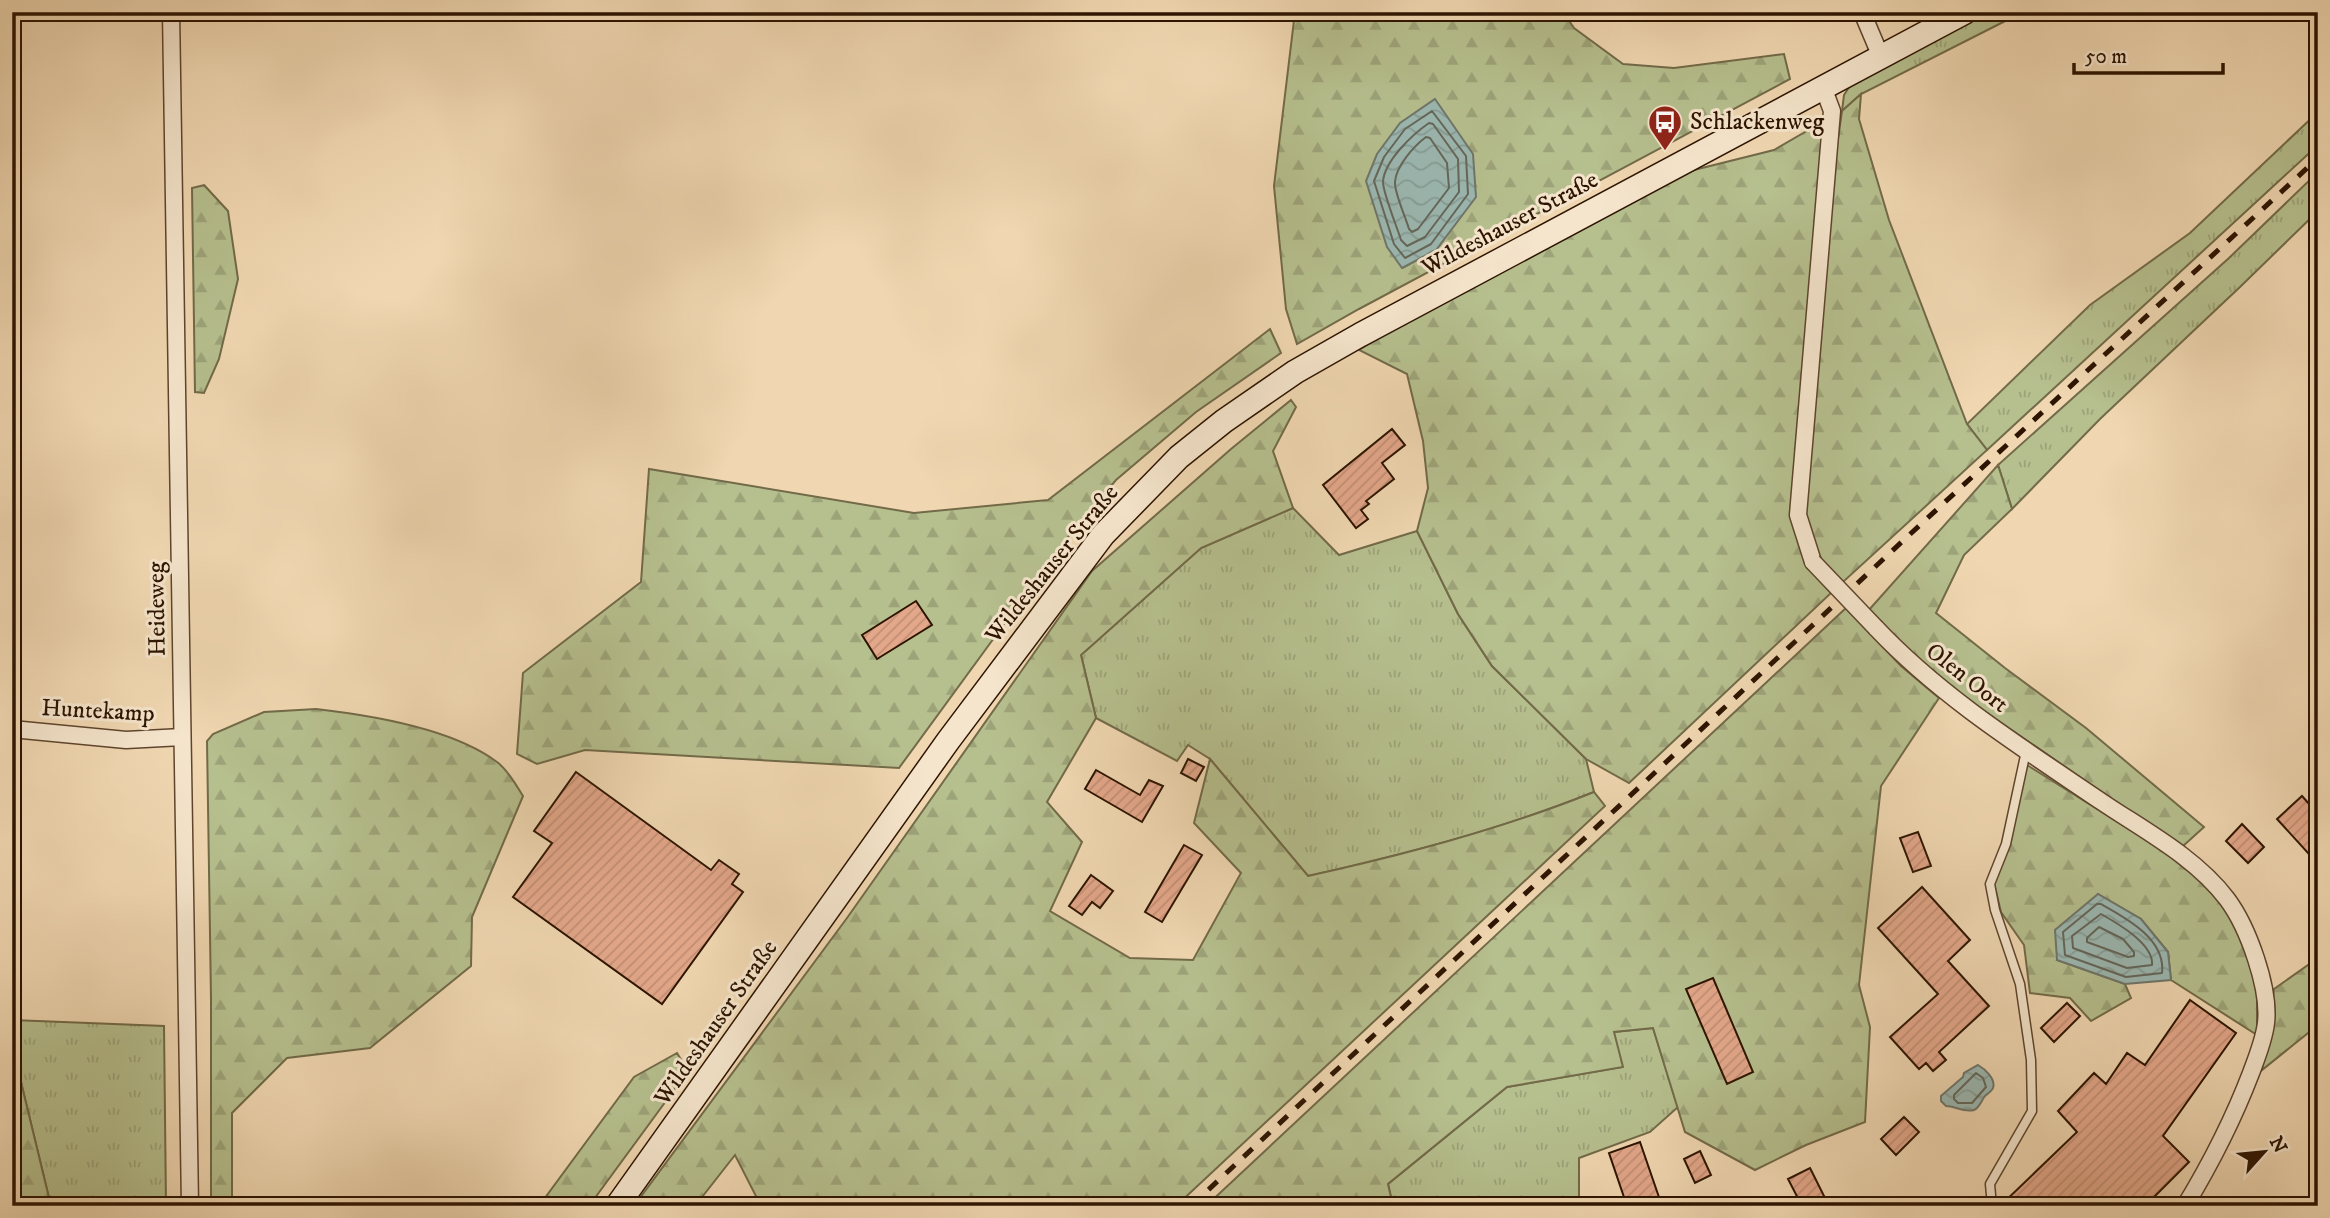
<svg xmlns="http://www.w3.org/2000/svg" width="2330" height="1218" font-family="'IM FELL DW Pica',serif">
<defs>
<pattern id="grass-tufts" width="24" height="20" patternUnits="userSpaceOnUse" patternTransform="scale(1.75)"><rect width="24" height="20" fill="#b6bf8e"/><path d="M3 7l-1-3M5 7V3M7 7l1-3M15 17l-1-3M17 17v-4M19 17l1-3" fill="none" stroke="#9da379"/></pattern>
<pattern id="forest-firs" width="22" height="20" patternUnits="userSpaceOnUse" patternTransform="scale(1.75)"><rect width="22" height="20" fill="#b6bf8e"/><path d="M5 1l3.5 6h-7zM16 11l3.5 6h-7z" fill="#9da379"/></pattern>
<pattern id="water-waves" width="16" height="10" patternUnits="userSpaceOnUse" patternTransform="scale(1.75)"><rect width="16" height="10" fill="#9bb8b2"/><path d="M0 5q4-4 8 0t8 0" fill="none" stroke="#869d97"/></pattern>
<pattern id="building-hatch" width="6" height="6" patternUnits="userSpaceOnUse" patternTransform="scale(1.75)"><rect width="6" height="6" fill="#e3a78a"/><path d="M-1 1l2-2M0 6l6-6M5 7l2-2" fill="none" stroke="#c38f75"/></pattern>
</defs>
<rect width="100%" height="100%" fill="#f0d7b1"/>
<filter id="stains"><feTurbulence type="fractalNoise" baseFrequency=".00286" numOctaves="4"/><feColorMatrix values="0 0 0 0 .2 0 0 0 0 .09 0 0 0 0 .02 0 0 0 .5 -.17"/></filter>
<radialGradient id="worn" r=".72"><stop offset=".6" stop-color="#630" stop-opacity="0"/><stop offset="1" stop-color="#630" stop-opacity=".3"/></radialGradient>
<path fill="url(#grass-tufts)" stroke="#726a48" stroke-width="2" d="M1986,12H2023L1861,94L1842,111L1844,95L1851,84Z
M2318,112V145L1987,450L1967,424L2090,305L2190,233Z
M2318,172V211L2240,287L2100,419L2012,509L1998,465L2229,258Z
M1293,508L1339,555L1417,531L1458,614L1492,666L1586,759L1594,792C1502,829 1405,854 1308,876L1210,759L1188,745L1177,761L1096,718L1081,655L1201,548Z
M12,1020L164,1026L166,1206H51L12,1045Z
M1653,1028L1678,1107L1650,1132L1579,1158V1206H1393L1388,1184L1507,1087L1622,1067L1613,1032Z"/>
<path fill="url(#forest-firs)" stroke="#726a48" stroke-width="2" fill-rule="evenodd" d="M1295,12H1563L1574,28L1623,64L1674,68L1784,54L1790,79L1359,309L1297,344L1286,309L1274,186ZM1475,197L1436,250L1402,268Z
M1861,94L1859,119L1889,220L1967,424L1987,450L1843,582L1820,560L1805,514L1836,152L1842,111Z
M1824,121L1790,516L1806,564L1831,593L1629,783L1586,759L1492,666L1458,614L1417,531L1428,488L1423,441L1407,374L1359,350L1399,325L1690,171L1774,150Z
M204,185L228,211L238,279L219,359L204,393L195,392L192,188Z
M1270,329L1281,353L1196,412L1116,480L1067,538L899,768L585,750L537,764L517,754L523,673L641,582L649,469L914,513L1048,500Z
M1291,400L1296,407L1273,451L1293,508L1201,548L1081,655L1096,718L1047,802L1082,842L1050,911L1130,958L1193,960L1241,873L1194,823L1210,759L1308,876C1405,855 1502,829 1594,792L1605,806L1176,1206H761L735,1155L695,1206H634L847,918L1092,571L1231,449Z
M1998,465L2012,509L1964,555L1936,613L2005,668L2086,728L2204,827L2182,847L1943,683L1868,611Z
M1846,608L1901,666L1939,698L1881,786L1859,985L1870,1027L1865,1122L1806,1145L1755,1170L1685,1132L1653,1028L1614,1032L1623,1067L1507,1087L1388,1184L1393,1206H1206Z
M316,709C369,715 453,729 497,762C508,770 516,785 523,796L472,917L471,966L370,1048L287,1058L232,1113V1206H211V999L207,741L213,734L264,712Z
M2027,765L2156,846L2191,870L2222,904L2237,926L2257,984V1035L2171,980L2168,952L2141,919L2098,894L2057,960L2125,984L2131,998L2091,1021L2070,998L2030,993L2024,945L2001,912L1994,883Z
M2318,958V1025L2262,1070L2274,989Z
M12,1045L51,1206H12Z
M677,1053L688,1071L589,1206H539L634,1077Z"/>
<path fill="url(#water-waves)" stroke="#6f766b" stroke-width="2" d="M1435,99L1473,154L1476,197L1436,250L1402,268L1387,247L1366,181L1377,154L1400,123Z
M2098,894L2141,919L2168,952L2171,980L2125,984L2057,960L2055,930Z
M1978,1065C1985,1069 1996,1079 1993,1088C1992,1091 1987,1094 1985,1096C1981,1101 1980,1107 1974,1110C1964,1113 1955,1106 1946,1106L1941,1101V1096L1963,1077L1964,1073Z"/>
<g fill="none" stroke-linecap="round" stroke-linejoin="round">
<path stroke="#64665a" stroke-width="2" d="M1432,111L1466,156L1468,194L1431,244L1405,258L1394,244L1374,181L1384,157L1405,129Z
M1429,123L1433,124L1458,159L1459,192L1425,237L1407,246L1401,240C1397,227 1383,193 1383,182C1384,161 1413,134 1429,123Z
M1426,137L1430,138L1447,163L1449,188L1418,229L1412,232L1409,229C1406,218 1394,192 1395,182C1396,166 1414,146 1426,137Z
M2097,904H2101C2126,918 2166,939 2162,973L2126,977L2065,955L2063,932Z
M2101,914C2117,923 2154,944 2152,965L2127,968L2073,948L2072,936Z
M2099,927L2123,939L2134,952V956L2128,957L2087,942V938Z
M1976,1073L1983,1078L1986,1087L1972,1103H1958L1954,1099V1095Z"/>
</g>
<path fill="url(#building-hatch)" stroke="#2d1401" stroke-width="2" d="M1392,429L1405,445L1382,463L1394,479L1366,501L1369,504L1361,510L1368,519L1356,528L1323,485Z
M916,601L932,625L877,659L862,635Z
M1188,759L1204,767L1196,781L1181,773Z
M1096,770L1140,795L1149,780L1163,786L1142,822L1085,789Z
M576,772L711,870L719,860L739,874L732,884L743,892L662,1004L513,897L552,843L534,831Z
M2302,796L2318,814V864L2277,819Z
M2242,824L2264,847L2248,863L2226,841Z
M1918,832L1931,866L1913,872L1900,838Z
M1184,845L1202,855L1162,922L1145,912Z
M1091,875L1113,891L1100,908L1092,902L1082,915L1069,906Z
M1922,887L1970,940L1948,961L1989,1006L1939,1052L1946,1060L1933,1071L1926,1063L1919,1069L1890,1037L1938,994L1878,928Z
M1713,978L1753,1072L1727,1084L1686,989Z
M2190,1000L2236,1033L2163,1136L2189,1162L2148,1203L2144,1199L2138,1206H2000L2077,1132L2058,1111L2094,1073L2106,1084L2127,1053L2145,1065Z
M2067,1003L2080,1016L2054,1042L2041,1028Z
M1904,1117L1919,1132L1896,1155L1881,1139Z
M1640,1142L1662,1206H1627L1609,1153Z
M1700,1151L1711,1175L1695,1183L1684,1159Z
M1810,1168L1829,1206H1802L1788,1179Z"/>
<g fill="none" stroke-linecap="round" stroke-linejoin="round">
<g stroke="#5e452d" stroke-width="11">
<path id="lane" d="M1992,1206L1990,1184L2032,1111L2031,1060L2020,984L1995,910L1990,884L2006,844L2026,751"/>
</g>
<g stroke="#5e452d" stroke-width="19">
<path id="street" d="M171,12L190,1206
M1862,12L1881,57
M1813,562L1798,515L1832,111L1823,87
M1876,628C1941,697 2024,749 2102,802C2145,831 2195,857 2227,899C2248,927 2270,988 2266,1023C2264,1040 2257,1057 2251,1073C2233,1120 2211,1163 2185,1206
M12,729L126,740L182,737"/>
</g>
<g stroke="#2d1401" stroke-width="26">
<path id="secondary" d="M617,1206L948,741L1103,535L1179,457L1224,421L1295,372L1360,335L1965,12"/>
</g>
<use href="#lane" stroke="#f5e5cc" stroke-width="8"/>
<use href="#street" stroke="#f5e5cc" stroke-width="16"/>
<use href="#secondary" stroke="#f5e5cc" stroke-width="23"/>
<path stroke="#2d1401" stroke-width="5" stroke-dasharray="12 12" stroke-linecap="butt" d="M1191,1206L1907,537L2318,158"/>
<g stroke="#5e452d" stroke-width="19" stroke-linecap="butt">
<path id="street-bridge" d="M1813,562L1876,628"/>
</g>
<use href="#street-bridge" stroke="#f5e5cc" stroke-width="16"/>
</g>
<defs>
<g id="bus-pin" transform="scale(1.75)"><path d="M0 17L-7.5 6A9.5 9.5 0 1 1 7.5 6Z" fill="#8f2418" stroke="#f5e5cc"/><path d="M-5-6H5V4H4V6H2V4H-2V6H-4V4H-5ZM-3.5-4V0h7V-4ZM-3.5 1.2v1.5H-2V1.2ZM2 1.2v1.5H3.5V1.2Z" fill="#fff"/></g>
</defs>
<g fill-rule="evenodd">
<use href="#bus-pin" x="1665" y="122"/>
</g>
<g text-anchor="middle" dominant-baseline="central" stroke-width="6" stroke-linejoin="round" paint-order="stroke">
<g font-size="24" fill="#2d1401" stroke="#f5e5cc" text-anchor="start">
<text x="1690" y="122">Schlackenweg</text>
</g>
<g font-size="24" fill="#2d1401" stroke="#f5e5cc">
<text transform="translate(1510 224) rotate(-28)">Wildeshauser Straße</text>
<text transform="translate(1052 564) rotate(-51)">Wildeshauser Straße</text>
<text transform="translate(157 609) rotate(-91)">Heideweg</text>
<text transform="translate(1967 678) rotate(38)">Olen Oort</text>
<text transform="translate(98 711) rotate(3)">Huntekamp</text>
<text transform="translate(716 1023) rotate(-55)">Wildeshauser Straße</text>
</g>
</g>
<rect width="2330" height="1218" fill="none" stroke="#f0d7b1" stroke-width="42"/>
<rect x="14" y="14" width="2302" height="1190" fill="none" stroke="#2d1401" stroke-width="3.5"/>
<rect x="21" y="21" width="2288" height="1176" fill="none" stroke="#2d1401" stroke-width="2"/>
<g transform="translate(2264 1152) rotate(63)" stroke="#f5e5cc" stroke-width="5" paint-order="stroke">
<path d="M0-5L12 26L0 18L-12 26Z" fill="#2d1401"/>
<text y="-10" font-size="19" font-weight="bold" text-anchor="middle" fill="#2d1401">N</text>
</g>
<path d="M2074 63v10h149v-10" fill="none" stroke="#2d1401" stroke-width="3.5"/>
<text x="2085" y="63" font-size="21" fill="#2d1401" stroke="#f5e5cc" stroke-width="5" paint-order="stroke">50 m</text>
<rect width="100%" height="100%" filter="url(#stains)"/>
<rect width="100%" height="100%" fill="url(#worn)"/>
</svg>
